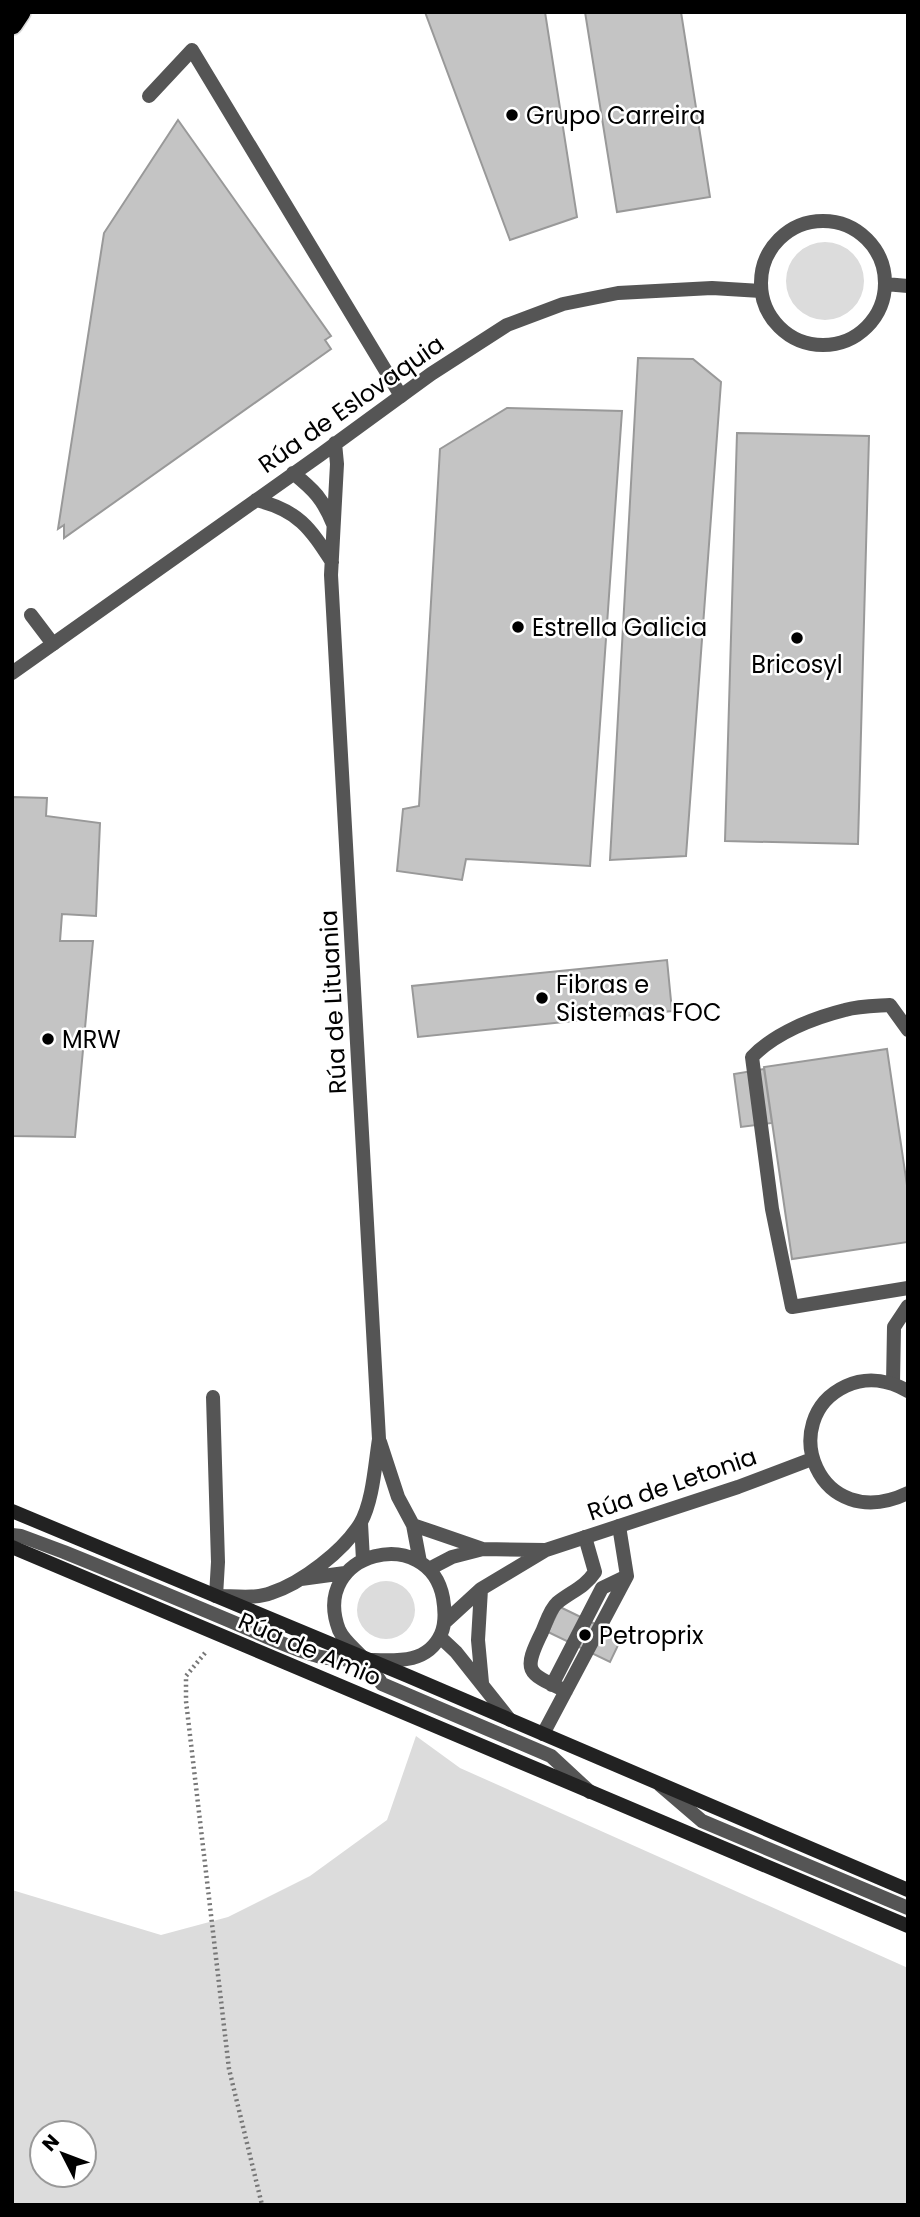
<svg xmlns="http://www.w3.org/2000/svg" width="920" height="2217" font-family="Poppins,sans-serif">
<rect width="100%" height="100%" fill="#fff"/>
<path fill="#dcdcdc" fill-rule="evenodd" d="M786 281a39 39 0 1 1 78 0a39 39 0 1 1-78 0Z
M357 1610a29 29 0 1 1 58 0a29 29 0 1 1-58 0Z
M416,1736L460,1768L908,1968V2205H12V1890L161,1935L228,1917L310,1876L387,1820ZM42,2133H84V2175H42Z"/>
<path fill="#c4c4c4" stroke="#999" stroke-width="2" d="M425,12H545L577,217L510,240Z
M585,12H681L710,197L617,212Z
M178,120L331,336L325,340L331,349L64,538V525L58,529L104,233Z
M638,358L693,359L721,382L686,856L610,860Z
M507,408L622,411L590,866L466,859L462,880L397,871L403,809L419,806L440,449Z
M737,433L869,436L858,844L725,841Z
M12,797L47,798L46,816L100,823L96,916L62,914L60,941H93L75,1137L12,1136Z
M667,960L672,1011L418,1037L412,986Z
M887,1049L908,1192V1242L792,1259L764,1067Z
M764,1069L772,1123L741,1127L734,1074Z
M560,1607L622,1637L610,1662L548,1632Z"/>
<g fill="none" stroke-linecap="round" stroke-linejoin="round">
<g stroke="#dbdbdb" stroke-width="24">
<path id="highway" d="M12,24L20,12"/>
</g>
<path stroke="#777" stroke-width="4.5" stroke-dasharray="2 3.5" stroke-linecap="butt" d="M205,1653L186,1676V1701L229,2069L262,2205"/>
<path stroke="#555" stroke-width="14" d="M149,96L192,50L401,396
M31,615L53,644
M908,1030L890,1005C875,1006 859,1006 845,1010C813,1018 775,1033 752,1057L772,1209L792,1307L908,1288
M893,1383L894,1327L908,1306
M213,1397L218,1562L216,1596
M552,1685L602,1588L627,1576
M566,1691C527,1673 522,1672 542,1632C546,1623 550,1609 557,1603C572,1591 584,1588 595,1572L585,1537
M543,1734L627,1576L619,1526"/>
<path stroke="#555" stroke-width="14" d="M761 283a62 62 0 1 1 124 0a62 62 0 1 1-124 0Z
M885,284L908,286
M293,473C314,490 323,499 333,524
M256,500C298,510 310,528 332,562
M12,673L320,455L431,374L507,325L563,304L618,293L712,288L761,291
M908,1391C888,1380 868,1376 846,1386C775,1419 818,1536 908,1493
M380,1442L398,1497L413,1525L420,1562
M361,1523L363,1560
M413,1525L483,1549L545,1550
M12,1535L21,1536L64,1552C121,1575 178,1599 235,1623C261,1634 287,1647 314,1655C331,1661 354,1659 372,1660C398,1661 428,1663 441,1634C446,1623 445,1610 443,1598C429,1523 309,1551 339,1630C344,1641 355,1649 363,1658C370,1666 376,1675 382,1684L551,1756L590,1792
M429,1569L452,1557L483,1549
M301,1579L345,1573
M481,1589L478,1640L482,1683
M217,1596C234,1596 256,1599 271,1593C302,1583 343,1551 360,1524C373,1502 375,1464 379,1439L331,575L337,464L335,443
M445,1622L481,1589L546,1550L738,1487L812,1459
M440,1637L456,1652L510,1720
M660,1785L702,1821L908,1908"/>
<path stroke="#222" stroke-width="14" d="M12,1511L408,1676L908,1890
M12,1547L908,1926"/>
<use href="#highway" stroke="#000" stroke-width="21"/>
</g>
<g fill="#000" stroke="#fff" stroke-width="2.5">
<circle cx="512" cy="115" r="7"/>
<circle cx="518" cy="627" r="7"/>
<circle cx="797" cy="638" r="7"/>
<circle cx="542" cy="998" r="7"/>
<circle cx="48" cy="1039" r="7"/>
<circle cx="585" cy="1635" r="7"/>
</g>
<g text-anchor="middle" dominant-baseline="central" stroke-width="5" stroke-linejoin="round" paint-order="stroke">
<g font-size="24" fill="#000" stroke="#fff" text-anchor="start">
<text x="526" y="115">Grupo Carreira</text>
<text x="532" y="627">Estrella Galicia</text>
<text x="797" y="664" text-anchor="middle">Bricosyl</text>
<text x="556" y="984">Fibras e<tspan x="556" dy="28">Sistemas FOC</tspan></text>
<text x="62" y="1039">MRW</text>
<text x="599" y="1635">Petroprix</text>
</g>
<g font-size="24" fill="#000" stroke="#fff">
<text transform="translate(351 404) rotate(-35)">Rúa de Eslovaquia</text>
<text transform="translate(333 1002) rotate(-93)">Rúa de Lituania</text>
<text transform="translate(672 1484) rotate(-19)">Rúa de Letonia</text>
<text transform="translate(310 1649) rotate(23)">Rúa de Amio</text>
</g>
</g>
<rect width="920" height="2217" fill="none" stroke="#000000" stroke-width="28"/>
<g transform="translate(63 2154) rotate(312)"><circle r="33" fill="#ffffff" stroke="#999999" stroke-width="2"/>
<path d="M0-5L12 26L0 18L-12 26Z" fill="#000000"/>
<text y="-10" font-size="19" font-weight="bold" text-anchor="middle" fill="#000000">N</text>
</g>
</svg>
